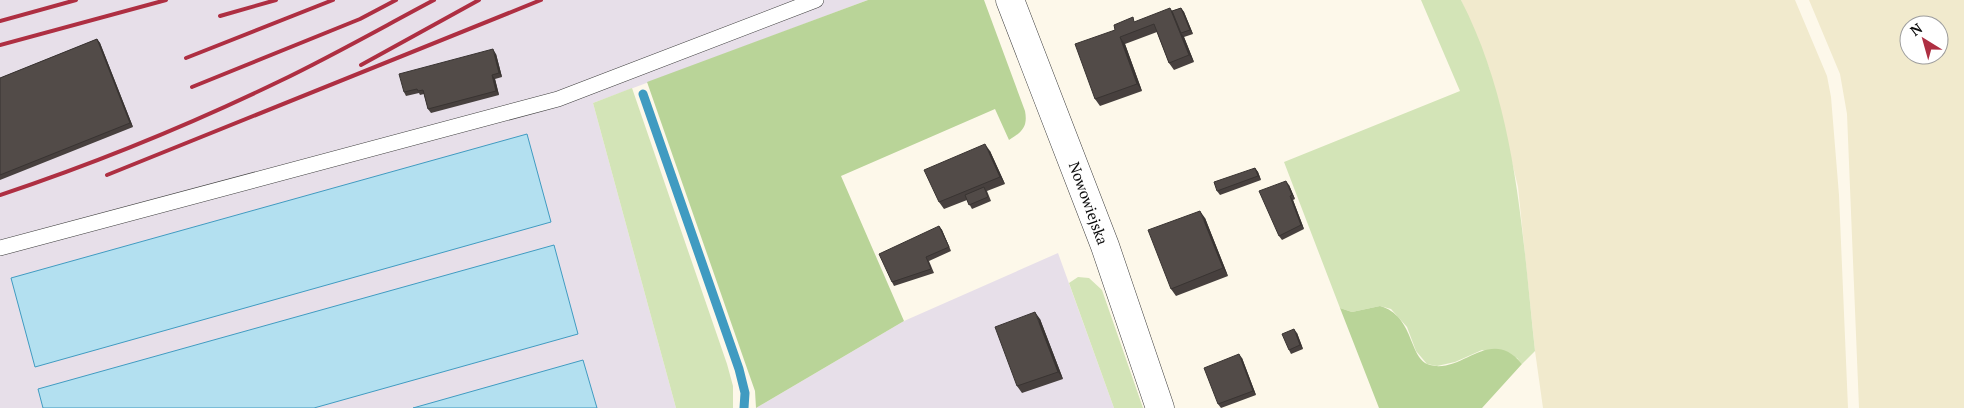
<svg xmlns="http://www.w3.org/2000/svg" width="1964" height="408" font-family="'PT Serif',serif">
<rect width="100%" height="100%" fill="#fdf8ea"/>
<path fill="#e7dfe9" d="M0,0H868L593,103L676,408H0Z
M1058,253L1114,408H756L904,321Z"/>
<path fill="#f1eacd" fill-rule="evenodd" d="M1461,0H1795L1827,76L1831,97L1839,195L1848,408H1543L1535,351L1518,187L1489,68Z
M1809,0H1964V408H1859L1847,114L1840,74ZM1909,25H1939V55H1909Z"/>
<path fill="#d3e4b7" d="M1421,0H1461C1517,109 1522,232 1535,351L1522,364L1517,358L1482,350L1455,362L1437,366L1427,364L1416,351L1407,327L1391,309L1380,306L1352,312L1340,308L1284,162L1460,91Z
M632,88L727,364L733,386V408H676L593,103Z
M1078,277L1089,278L1102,290L1143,408H1114L1069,283Z"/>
<path fill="#b9d498" d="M868,0H984L1025,111C1028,127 1022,132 1009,140L995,109L841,176L904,321L756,408L755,391L749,374L647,82Z
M1380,306C1415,316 1408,359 1430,365C1463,374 1490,325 1522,364L1482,408H1379L1340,308L1352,312Z"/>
<path fill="#b3e0f0" stroke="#409bc1" d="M527,134L551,222L35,367L11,278Z
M554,245L578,334L314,408H43L38,389Z
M583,360L597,408H413Z"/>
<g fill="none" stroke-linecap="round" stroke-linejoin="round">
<path stroke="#409bc1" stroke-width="9" d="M643,94L739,369L745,393L744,408"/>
<g stroke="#3e3e3e" stroke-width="16">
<path id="service" d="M0,248L558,99L816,0"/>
</g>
<g stroke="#3e3e3e" stroke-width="29">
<path id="minor" d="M1010,0L1105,246L1160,408"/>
</g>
<use href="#service" stroke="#fff" stroke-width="15"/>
<use href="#minor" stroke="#fff" stroke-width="28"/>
<path stroke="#ae2f42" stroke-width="4" d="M220,16L276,0
M0,21L76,0
M0,45L166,0
M186,58L333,0
M361,65L479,0
M192,87L360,19L396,0
M107,175L541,0
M0,195C96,163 189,125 280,81C332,56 383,27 434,0"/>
</g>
<path fill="#47403e" d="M1181,8L1184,12L1193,34L1184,37L1194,62L1174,70L1169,63L1157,32L1125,44L1142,91L1100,106L1095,99L1115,30Z
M97,39L100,43L133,127L0,180V78Z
M496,54L502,77L495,79L499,95L431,113L428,109L424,94L420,95L419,93L406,96L404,92Z
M990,151L1005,184L987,191L991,201L972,209L967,200L944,209L939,202Z
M1255,168L1258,172L1261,180L1220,195L1217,191Z
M1289,185L1295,199L1293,200L1304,229L1282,240L1279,236Z
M1205,218L1228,276L1176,296L1171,289Z
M939,226L942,230L951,251L929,261L934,273L894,286L892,282Z
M1040,319L1063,379L1022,393L1017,386Z
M1297,333L1303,349L1291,354L1289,350Z
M1242,358L1256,395L1221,408L1218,404Z"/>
<path fill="#393432" d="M1170,8L1175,15L1181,33L1184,37L1194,62L1189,55Z
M1181,8L1184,12L1193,34L1190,30Z
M1120,37L1125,44L1142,91L1137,84Z
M97,39L100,43L133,127L130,123Z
M493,49L496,54L502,77L499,73Z
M492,75L495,79L499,95L496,91Z
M985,144L990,151L1005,184L1000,177Z
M1255,168L1258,172L1261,180L1258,176Z
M1286,181L1289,185L1295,199L1292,195Z
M1290,196L1293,200L1304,229L1301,225Z
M1200,211L1205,218L1228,276L1223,268Z
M939,226L942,230L951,251L949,247Z
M1035,312L1040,319L1063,379L1058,372Z
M1294,329L1297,333L1303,349L1300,345Z
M1239,354L1242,358L1256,395L1253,391Z"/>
<path fill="#524b48" stroke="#393432" d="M1170,8L1189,55L1169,63L1154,24L1120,37L1137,84L1095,99L1075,44L1115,30L1114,25L1133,17L1134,22Z
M1181,8L1190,30L1181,33L1172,11Z
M97,39L130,123L0,175V78Z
M493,49L499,73L492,75L496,91L428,109L423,90L418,91L417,89L404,92L399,74Z
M985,144L1000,177L939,202L924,170Z
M1255,168L1258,176L1217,191L1214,182Z
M1286,181L1292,195L1290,196L1301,225L1279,236L1259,191Z
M984,187L988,197L969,205L965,195Z
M1200,211L1223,268L1171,289L1148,230Z
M939,226L949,247L926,257L931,269L892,282L879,254Z
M1035,312L1058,372L1017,386L995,327Z
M1294,329L1300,345L1289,350L1282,334Z
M1239,354L1253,391L1218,404L1204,368Z"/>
<g text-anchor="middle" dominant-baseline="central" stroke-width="5" stroke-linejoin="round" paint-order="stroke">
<g font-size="15" fill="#0b0b0b" stroke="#fff">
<text transform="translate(1089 203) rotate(70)">Nowowiejska</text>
</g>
</g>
<g transform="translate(1924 40) rotate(323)"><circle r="24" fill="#ffffff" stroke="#9d9d9d"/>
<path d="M0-4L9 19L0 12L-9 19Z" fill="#ae2f42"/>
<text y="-8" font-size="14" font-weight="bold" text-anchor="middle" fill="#0b0b0b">N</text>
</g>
</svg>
